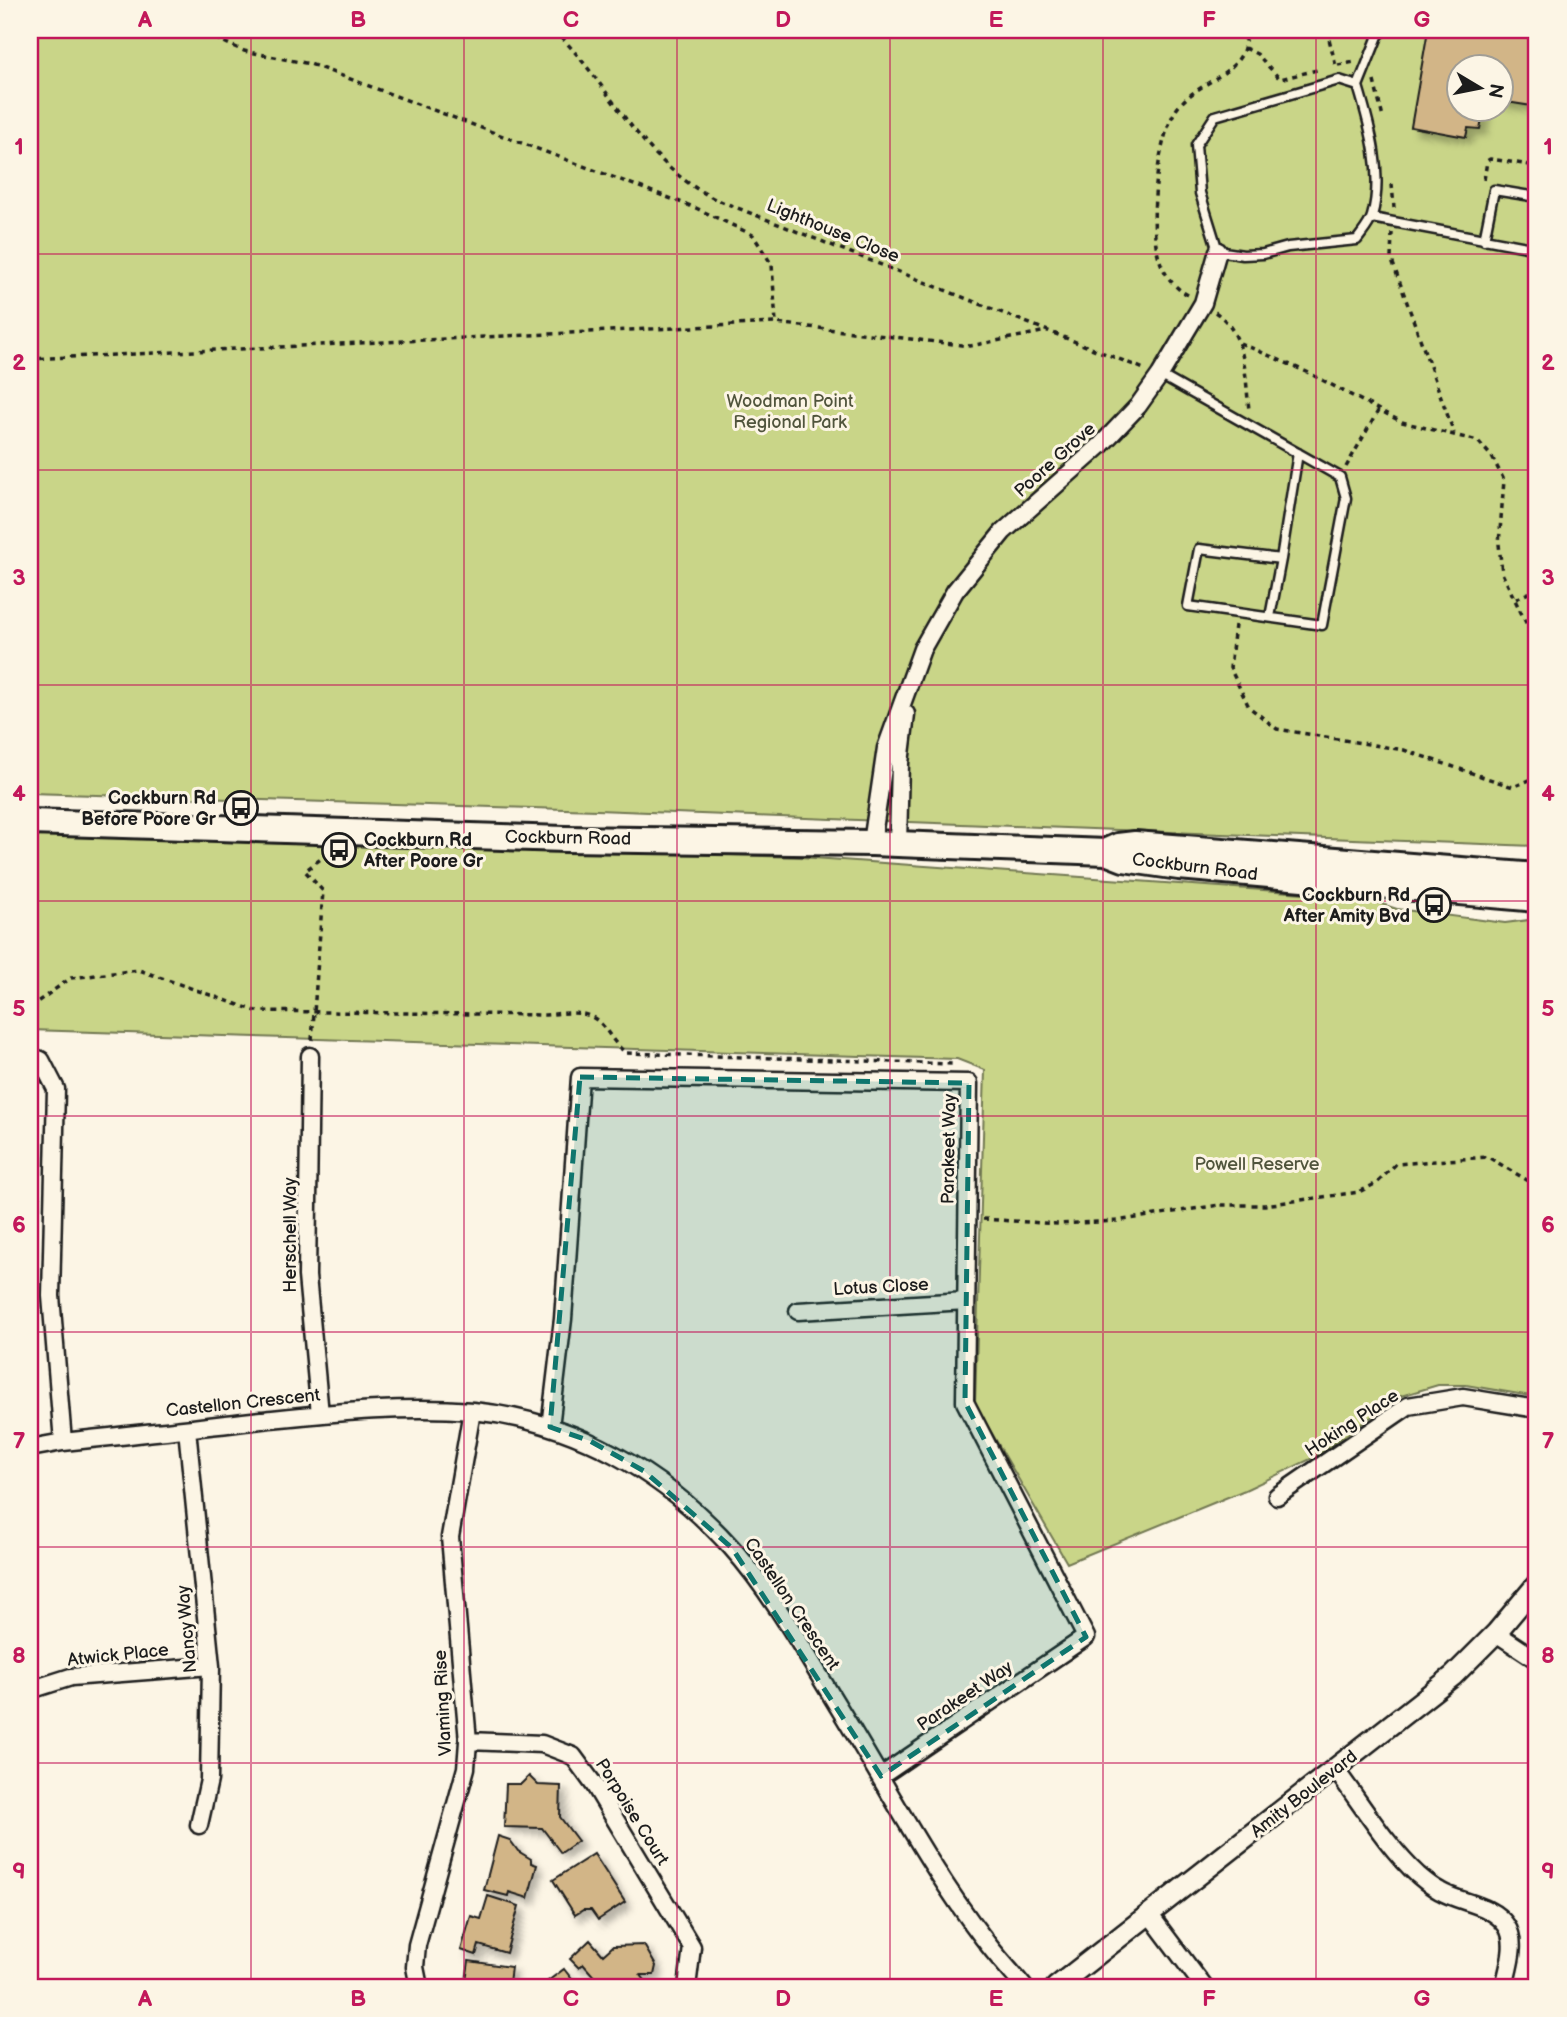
<svg xmlns="http://www.w3.org/2000/svg" width="1567" height="2017" font-family="'Balsamiq Sans',sans-serif">
<defs>
<filter id="shadow"><feDropShadow dx="6" dy="6" stdDeviation="3.5" flood-color="#0004"/></filter>
</defs>
<rect width="100%" height="100%" fill="#fcf5e5"/>
<filter id="ink" filterUnits="userSpaceOnUse"><feTurbulence type="fractalNoise" baseFrequency=".0143" numOctaves="2"/><feDisplacementMap in="SourceGraphic" scale="14" xChannelSelector="R" yChannelSelector="G"/><feConvolveMatrix kernelMatrix="1 2 1 2 8 2 1 2 1" color-interpolation-filters="sRGB"/></filter>
<g filter="url(#ink)">
<path fill="#c9d588" stroke="#727852" stroke-width="2" fill-rule="evenodd" d="M30,30H1537V846L597,810L30,793ZM1458,66H1500V108H1458Z
M30,834L800,857L1360,897L1397,909L1505,923L1537,919V1397L1466,1385H1438L1401,1396L1315,1457L1245,1490L1067,1563L975,1404L985,1070L957,1059L30,1030Z"/>
<path fill="#d2b587" stroke="#1c1c1c" stroke-width="2" filter="url(#shadow)" d="M1428,30H1525L1537,32V79L1532,106L1500,101V66H1458V108H1484L1480,129L1468,128L1466,137L1411,127Z
M529,1776L538,1785L561,1786L560,1817L578,1841L561,1853L542,1828L504,1827L506,1784H521Z
M498,1836L510,1840L518,1851L531,1859V1863L537,1865L528,1898L509,1892L508,1896L484,1890Z
M594,1854L625,1902L598,1920L591,1910H583L575,1915L553,1880Z
M488,1896L519,1906L506,1953L479,1945L476,1955L461,1950L471,1916L481,1919Z
M590,1940L603,1955L613,1946L644,1945L656,1966L654,1975H641L650,1987H603L583,1964L579,1968L570,1959Z
M469,1961L511,1967L509,1983L531,1987H477L478,1983L466,1981Z
M564,1969L575,1983L577,1981L585,1987H540Z"/>
<g fill="none" stroke-linecap="round" stroke-linejoin="round">
<g stroke="#1c1c1c" stroke-width="13">
<path id="service" d="M1339,80L1358,86C1370,126 1384,175 1372,216C1370,224 1362,233 1357,240L1288,247L1263,254L1243,255L1218,251L1200,193L1196,145L1215,116Z
M1358,86L1378,36L1384,30
M1372,218L1537,249
M1484,240L1494,190L1537,197
M1160,375L1340,477L1346,498L1322,625L1188,606L1199,549L1281,559L1298,453
M1270,617L1281,559"/>
</g>
<g stroke="#1c1c1c" stroke-width="21">
<path id="minor" d="M872,843L886,748L922,649L955,591L1003,532L1100,446L1138,406L1160,375L1203,303L1218,251
M898,844L900,763L906,714
M30,1056L41,1060L56,1089L51,1296L63,1442
M310,1056L307,1276L320,1414
M798,1311L966,1301
M550,1427L563,1319L580,1077L969,1083L965,1402L1086,1637L881,1776
M187,1429L211,1666L209,1780L199,1825
M30,1448L63,1442C129,1435 195,1428 261,1420C331,1413 403,1405 473,1411C575,1421 663,1472 731,1547C774,1595 808,1658 842,1713C888,1788 930,1869 984,1939C996,1956 1011,1971 1024,1987
M1277,1496L1408,1406L1463,1397L1537,1409
M1496,1633L1537,1660
M30,1690L71,1677L211,1666
M468,1741L542,1744L573,1756L595,1786L692,1947L687,1987
M1335,1769C1360,1802 1388,1848 1418,1875C1425,1881 1432,1887 1440,1891C1460,1903 1492,1904 1506,1925C1518,1942 1508,1968 1504,1987
M1150,1915L1204,1987
M419,1987L415,1967L417,1945L466,1768L468,1741L450,1537L472,1411"/>
</g>
<g stroke="#1c1c1c" stroke-width="24">
<path id="tertiary" d="M1056,1987L1453,1676L1496,1633L1537,1584"/>
</g>
<g stroke="#1c1c1c" stroke-width="30">
<path id="primary" d="M30,822L565,839L872,843L1106,852L1124,859L1179,867L1537,899
M1109,850L1118,846L1135,844L1537,876"/>
</g>
<path stroke="#1c1c1c" stroke-width="3.5" stroke-dasharray="5 5" stroke-linecap="butt" d="M197,30L244,51L310,64L696,208L753,235L772,265L776,323
M554,30C612,86 639,161 715,199L1144,369
M1331,30L1329,39L1336,66
M564,39L568,30
M1245,48L1257,54L1280,79L1317,70
M1338,65L1355,62
M1374,81L1383,118
M1484,180L1487,161L1490,159L1537,166
M1392,184L1394,208
M1392,233L1391,258L1454,433
M1188,295C1173,287 1164,274 1159,258C1148,225 1157,139 1176,110C1195,80 1254,73 1244,30
M1215,312C1247,334 1245,375 1249,410
M1240,343L1307,372L1402,422L1478,441L1492,457L1504,480L1499,544L1502,573L1529,629L1537,659
M30,359L776,323L970,346L1047,331
M1346,467L1378,411
M1516,599L1537,589
M1235,625L1230,668L1249,707L1277,729L1404,750L1513,787L1537,777
M30,1007L71,978L139,970L256,1011L545,1015C566,1013 589,1008 604,1027C612,1038 616,1045 626,1053L952,1064
M312,1040L323,891L305,871L326,855H329
M983,1219L1058,1224L1116,1221L1220,1205H1265L1359,1192L1377,1183L1396,1164L1488,1157L1537,1186"/>
<use href="#service" stroke="#fcf5e5" stroke-width="8"/>
<use href="#minor" stroke="#fcf5e5" stroke-width="16"/>
<use href="#tertiary" stroke="#fcf5e5" stroke-width="19"/>
<use href="#primary" stroke="#fcf5e5" stroke-width="24"/>
</g>
</g>
<path fill="#0f766e" fill-opacity="0.2" stroke="#0f766e" stroke-width="5" stroke-dasharray="14 9" stroke-linejoin="round" d="M580,1077L969,1083L965,1402L1086,1637L881,1776L732,1548L644,1471L590,1441L550,1427Z"/>
<path fill="none" stroke="#c2185b" stroke-width="2" stroke-opacity="0.55" d="M251,30V1987M464,30V1987M677,30V1987M890,30V1987M1103,30V1987M1316,30V1987M30,254H1537M30,470H1537M30,685H1537M30,901H1537M30,1116H1537M30,1332H1537M30,1547H1537M30,1763H1537"/>
<defs>
<g id="bus-ring" transform="scale(1.75)"><circle r="9.5" fill="#fcf5e5" stroke="#1c1c1c" stroke-width="1.5"/><path d="M-5-6H5V4H4V6H2V4H-2V6H-4V4H-5ZM-3.5-4V0h7V-4ZM-3.5 1.2v1.5H-2V1.2ZM2 1.2v1.5H3.5V1.2Z" fill="#1c1c1c"/></g>
</defs>
<g fill-rule="evenodd">
<use href="#bus-ring" x="241" y="808"/>
<use href="#bus-ring" x="339" y="850"/>
<use href="#bus-ring" x="1434" y="905"/>
</g>
<g text-anchor="middle" dominant-baseline="central" stroke-width="6" stroke-linejoin="round" paint-order="stroke">
<g font-size="18" fill="#1c1c1c" stroke="#fcf5e5">
<text transform="translate(833 231) rotate(22)">Lighthouse Close</text>
<text transform="translate(1055 460) rotate(-42)">Poore Grove</text>
<text transform="translate(568 838) rotate(1)">Cockburn Road</text>
<text transform="translate(1195 867) rotate(7)">Cockburn Road</text>
<text transform="translate(949 1149) rotate(-89)">Parakeet Way</text>
<text transform="translate(290 1235) rotate(-90)">Herschell Way</text>
<text transform="translate(881 1287) rotate(-3)">Lotus Close</text>
<text transform="translate(243 1403) rotate(-6)">Castellon Crescent</text>
<text transform="translate(1352 1423) rotate(-33)">Hoking Place</text>
<text transform="translate(792 1604) rotate(56)">Castellon Crescent</text>
<text transform="translate(187 1629) rotate(-95)">Nancy Way</text>
<text transform="translate(118 1655) rotate(-6)">Atwick Place</text>
<text transform="translate(965 1696) rotate(-34)">Parakeet Way</text>
<text transform="translate(443 1703) rotate(-93)">Vlaming Rise</text>
<text transform="translate(1304 1794) rotate(-38)">Amity Boulevard</text>
<text transform="translate(632 1812) rotate(58)">Porpoise Court</text>
</g>
<g font-size="18" fill="#50543c" stroke="#fcf5e5">
<text x="790" y="401">Woodman Point<tspan x="790" dy="21">Regional Park</tspan></text>
<text x="1257" y="1164">Powell Reserve</text>
</g>
<g font-size="18" font-weight="bold" fill="#1c1c1c" stroke="#fcf5e5" text-anchor="end">
<text x="216" y="798">Cockburn Rd<tspan x="216" dy="21">Before Poore Gr</tspan></text>
<text x="364" y="840" text-anchor="start">Cockburn Rd<tspan x="364" dy="21">After Poore Gr</tspan></text>
<text x="1410" y="895">Cockburn Rd<tspan x="1410" dy="21">After Amity Bvd</tspan></text>
</g>
</g>
<rect width="1567" height="2017" fill="none" stroke="#fcf5e5" stroke-width="77"/>
<g transform="translate(1480 88) rotate(100)"><circle r="33" fill="#fcf5e5" stroke="#a29e95" stroke-width="2"/>
<path d="M0-5L12 26L0 18L-12 26Z" fill="#1c1c1c"/>
<text y="-10" font-size="19" font-weight="bold" text-anchor="middle" fill="#1c1c1c">N</text>
</g>
<rect x="38" y="38" width="1490" height="1941" fill="none" stroke="#c2185b" stroke-width="2.5"/>
<g font-size="23" text-anchor="middle" font-weight="bold" fill="#c2185b">
<text x="145" y="27">A</text>
<text x="358" y="27">B</text>
<text x="571" y="27">C</text>
<text x="783" y="27">D</text>
<text x="996" y="27">E</text>
<text x="1209" y="27">F</text>
<text x="1422" y="27">G</text>
<text x="19" y="154">1</text>
<text x="1548" y="154">1</text>
<text x="19" y="370">2</text>
<text x="1548" y="370">2</text>
<text x="19" y="585">3</text>
<text x="1548" y="585">3</text>
<text x="19" y="801">4</text>
<text x="1548" y="801">4</text>
<text x="19" y="1016">5</text>
<text x="1548" y="1016">5</text>
<text x="19" y="1232">6</text>
<text x="1548" y="1232">6</text>
<text x="19" y="1448">7</text>
<text x="1548" y="1448">7</text>
<text x="19" y="1663">8</text>
<text x="1548" y="1663">8</text>
<text x="19" y="1879">9</text>
<text x="1548" y="1879">9</text>
<text x="145" y="2006">A</text>
<text x="358" y="2006">B</text>
<text x="571" y="2006">C</text>
<text x="783" y="2006">D</text>
<text x="996" y="2006">E</text>
<text x="1209" y="2006">F</text>
<text x="1422" y="2006">G</text>
</g>
</svg>
